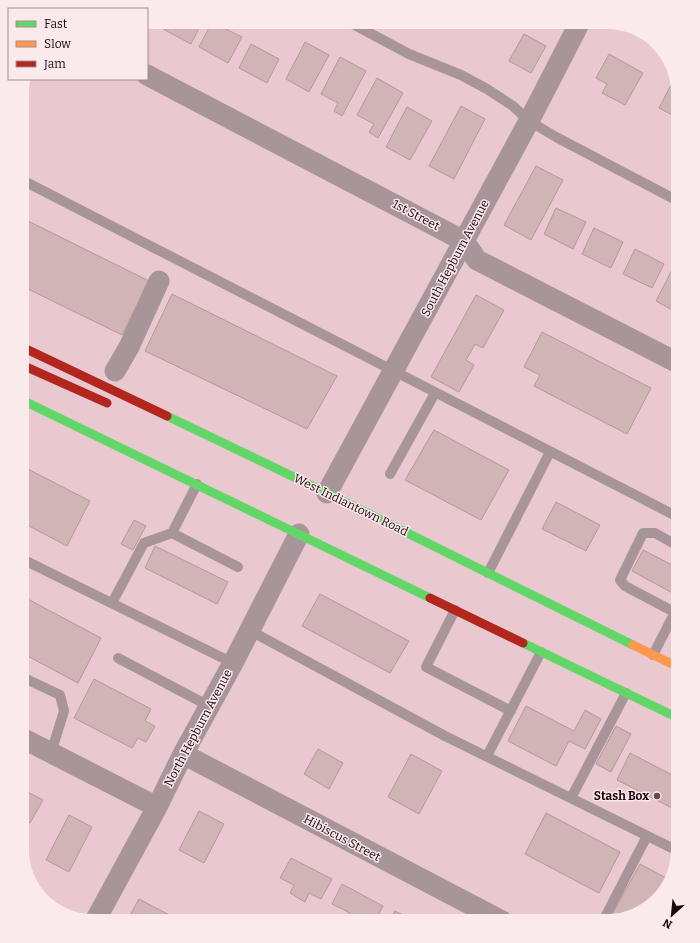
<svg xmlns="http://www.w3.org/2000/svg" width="700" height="943" font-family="Bitter,serif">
<rect width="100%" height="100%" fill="#e9c8cf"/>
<path fill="#d1b4b6" stroke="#b4989a" d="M166,22H202L191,44L163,29Z
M212,22L242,37L228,63L199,47Z
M524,34L546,46L531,73L509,61Z
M305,42L329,55L309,92L286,79Z
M251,44L279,59L267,83L239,68Z
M609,54L643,73L625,105L602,93L607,84L596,78Z
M340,57L366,71L342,116L334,111L338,103L321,94Z
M377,78L403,93L378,138L369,132L374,124L357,115Z
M671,85L677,88L678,93V118L659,108Z
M461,106L485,119L454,179L429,166Z
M407,107L432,121L410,160L386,147Z
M536,166L563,180L531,240L504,225Z
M556,208L586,222L573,249L544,234Z
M22,218L149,281L122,335L22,286Z
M594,228L623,242L611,268L582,254Z
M635,249L664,264L652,288L623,274Z
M672,270L678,272V313L656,301Z
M172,294L337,376L307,429L145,351Z
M476,295L504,310L483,348L475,344L466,360L474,365L459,392L431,377Z
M542,332L651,388L627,434L534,386L540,375L524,367Z
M434,430L509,470L481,520L405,480Z
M22,466L90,501L67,546L29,526L22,537Z
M556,502L600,525L586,551L542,529Z
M134,520L146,526L133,550L121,544Z
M155,546L228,582L217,604L145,568Z
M643,550L678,568V596L632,571Z
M320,594L409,641L390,673L302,626Z
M22,596L101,638L78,683L22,653Z
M94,679L151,709L145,721L155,726L146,742L138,738L132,748L74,718Z
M526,706L574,731L585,710L601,719L585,749L569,741L556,766L508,741Z
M616,726L631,734L611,772L596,764Z
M318,749L343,763L329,789L304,774Z
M630,753L678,778V811L617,780Z
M411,754L442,771L419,814L388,797Z
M22,789L43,800L30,823L22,818Z
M199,811L224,824L204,863L179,850Z
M546,813L620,852L599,893L525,854Z
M69,815L92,827L69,872L46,860Z
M291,858L332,879L321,899L309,893L305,902L290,893L294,885L280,878Z
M640,864L670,880L668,886L643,911L609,920Z
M342,884L383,906L375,921L346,920L350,913L332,904Z
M139,899L179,920V921H127Z
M395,911L414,921H390Z"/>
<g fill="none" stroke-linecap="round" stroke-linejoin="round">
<path stroke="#a89599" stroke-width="10" d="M349,22L409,54L461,75L487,89L513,106L529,121L556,137L678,201
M22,180L678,517
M390,474L435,393
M197,484L172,533L238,567
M22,559L233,663
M488,573L550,452
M112,603L144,543L172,533
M455,610L426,667L511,711
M678,614L625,586L620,580L643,533H655L678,546
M249,630L445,736L678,851
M653,655L675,612
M118,658L209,706
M22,677L60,695L64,711L51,753
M487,756L541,652
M571,798L626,693
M603,921L647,836"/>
<path stroke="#a89599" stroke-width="21" d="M147,75L464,241L477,260L678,363
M115,371L129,347L159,281
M327,493L529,121L580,22
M22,738L157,807
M183,754L502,921
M95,921L157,807L183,754L233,663L299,534"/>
<path stroke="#63d668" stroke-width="9" d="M22,400L430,598
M167,416L327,493L633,645
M523,643L678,718"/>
<path stroke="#ff974d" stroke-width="9" d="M633,645L678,667"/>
<path stroke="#b3261e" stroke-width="9" d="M22,347L167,416
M22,365L107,403
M430,598L523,643"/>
</g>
<circle fill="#644950" stroke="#faeaec" stroke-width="1.5" cx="657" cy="796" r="4"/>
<g text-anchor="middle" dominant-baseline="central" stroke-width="3" stroke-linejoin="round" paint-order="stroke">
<g font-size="12" fill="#1d050b" stroke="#faeaec">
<text transform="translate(416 215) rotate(28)">1st Street</text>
<text transform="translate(455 258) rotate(-62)">South Hepburn Avenue</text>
<text transform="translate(351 505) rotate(26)">West Indiantown Road</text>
<text transform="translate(198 728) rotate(-62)">North Hepburn Avenue</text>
<text transform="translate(342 838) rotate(28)">Hibiscus Street</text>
</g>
<g font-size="12" font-weight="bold" fill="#1d050b" stroke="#faeaec" text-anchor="end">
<text x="649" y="796">Stash Box</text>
</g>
</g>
<path d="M0 0H700V943H0ZM93 29H607A64 64 0 0 1 671 93V850A64 64 0 0 1 607 914H93A64 64 0 0 1 29 850V93A64 64 0 0 1 93 29Z" fill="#faeaec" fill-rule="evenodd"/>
<rect x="8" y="8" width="140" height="72" fill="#faeaec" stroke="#a28e92"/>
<rect x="16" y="21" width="20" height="6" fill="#63d668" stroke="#a28e92"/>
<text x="44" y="28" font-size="12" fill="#1d050b">Fast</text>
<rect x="16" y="41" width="20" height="6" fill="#ff974d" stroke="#a28e92"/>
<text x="44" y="48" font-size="12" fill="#1d050b">Slow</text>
<rect x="16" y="61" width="20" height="6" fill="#b3261e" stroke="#a28e92"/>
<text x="44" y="68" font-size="12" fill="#1d050b">Jam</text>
<g transform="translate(672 915) rotate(207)" stroke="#faeaec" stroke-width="3" paint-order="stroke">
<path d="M0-3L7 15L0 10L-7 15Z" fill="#1d050b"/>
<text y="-6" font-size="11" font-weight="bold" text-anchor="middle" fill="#1d050b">N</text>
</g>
</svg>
